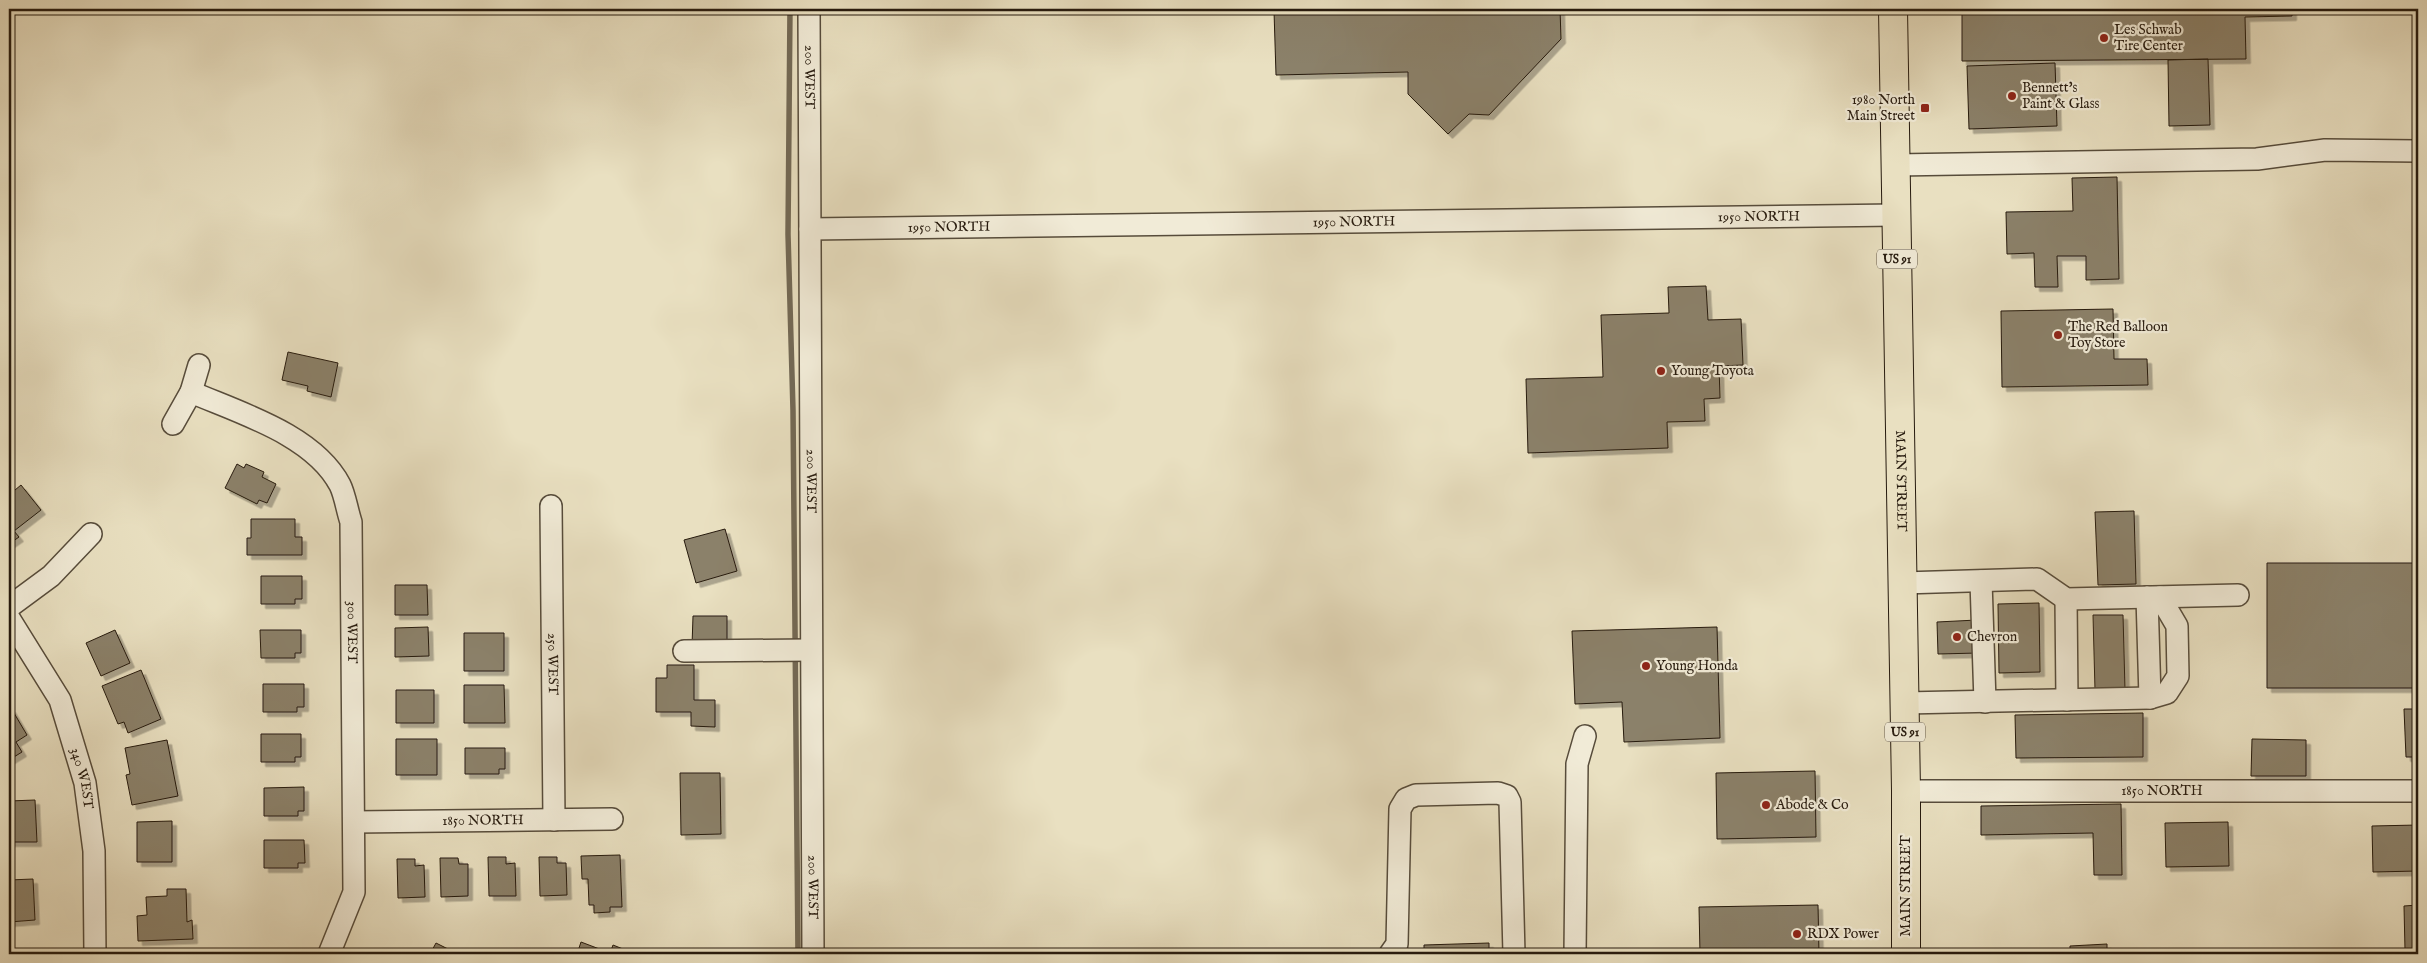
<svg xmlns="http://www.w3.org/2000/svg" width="2427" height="963" font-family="'IM FELL English',serif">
<defs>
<filter id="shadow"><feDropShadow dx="4.5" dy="4.5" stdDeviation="0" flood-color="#0004"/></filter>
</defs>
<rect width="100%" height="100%" fill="#e9e0c1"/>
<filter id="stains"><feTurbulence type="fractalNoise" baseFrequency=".004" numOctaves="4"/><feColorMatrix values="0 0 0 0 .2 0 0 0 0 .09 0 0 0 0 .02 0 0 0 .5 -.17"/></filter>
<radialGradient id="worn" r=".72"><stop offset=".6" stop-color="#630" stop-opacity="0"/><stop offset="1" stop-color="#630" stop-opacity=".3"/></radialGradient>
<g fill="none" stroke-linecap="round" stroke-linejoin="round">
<path stroke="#736955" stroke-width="5.5" d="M790,9L788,234L793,410L798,954"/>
</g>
<path fill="#8b816b" stroke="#261a0e" filter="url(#shadow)" d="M1321,9H1463V12L1560,9L1561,39L1489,115L1469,114L1448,134L1408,94V72L1276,75L1274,11Z
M1962,9H2292V16L2245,17L2246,59L1962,61Z
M2208,59L2210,125L2169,126L2168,60Z
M2055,63L2057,126L1969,129L1967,66Z
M2117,177L2119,279L2086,280V256H2057L2058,287H2035L2034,253L2007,254L2006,212L2073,211L2072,178Z
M1706,286L1708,320L1741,319L1743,365L1719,366L1720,398L1704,399L1705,421L1667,422L1668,448L1528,453L1526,379L1603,377L1601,315L1669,313L1668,287Z
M2113,309L2114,359H2147L2148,385L2002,387L2001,311Z
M288,352L338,363L331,397L307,391L308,386L282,380Z
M237,464L244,468L246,464L264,472L262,477L276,484L267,503L259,500L257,504L225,488Z
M21,485L41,510L14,531L19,537L9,544V495Z
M2134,511L2136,584L2098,585L2095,512Z
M251,519H295V537H302V555H247V538H251Z
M725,529L737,571L696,583L684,540Z
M2267,563H2418V688H2267Z
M261,576H302V599H295V604H261Z
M395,585H427L428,615H395Z
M2039,603L2040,672L1999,673L1998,604Z
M2093,615H2123L2125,690H2095Z
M693,616H727V646H692Z
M1977,620L1978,653L1938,654L1937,622Z
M428,627L429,656L395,657V628Z
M1717,627L1720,738L1624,742L1622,702L1575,704L1572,631Z
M115,630L130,663L101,676L86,643Z
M260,630H301V653H295V658H261Z
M464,633H504V671H464Z
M667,665H694V700H715V727L691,726V712H656V678H667Z
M141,670L161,719L128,733L124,722L118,724L102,686Z
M263,684H304V707H297V712H263Z
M464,685H504L505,723H464Z
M396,690H434V723H396Z
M11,708L27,735L16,742L22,752L9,760V709Z
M2404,709H2418V757H2406Z
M2143,713V757L2016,758L2015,715Z
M261,734H301V757H295V762H261Z
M396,739H437V775H396Z
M2252,739L2306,740V776H2251Z
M167,740L178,796L132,805L126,775L130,774L125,748Z
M465,748H505V769H499V774H465Z
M1815,771L1816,837L1717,839L1716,773Z
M680,773H720L721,834L681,835Z
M304,787V811H298V816H264V788Z
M35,800L37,842H9V801Z
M2121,804L2122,875H2094L2093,833L1981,835V806Z
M172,821V862H137V822Z
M2228,822L2229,866L2166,867L2165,823Z
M2418,825V871L2373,872L2372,826Z
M264,840H304L305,863H298V868H264Z
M620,855L622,907H610V912L594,913V905H589L588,879H582L581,856Z
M488,857H506V864L515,863L516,896H489Z
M539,857H557V863H566L567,895L540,896Z
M440,858H458L459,864H468V896L441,897Z
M397,859H415V866L424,865L425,897L398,898Z
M33,879L35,920L9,922V880Z
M167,889H186L187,922L192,920L193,939L138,941L137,916L147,915L146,897L167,896Z
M1818,905L1819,954H1700L1699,907Z
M2418,905V950H2405L2404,906Z
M581,942L610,953L613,945L633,953L577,954Z
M436,943L458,954H430Z
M1489,943V954H1424V945Z
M2107,944V954H2070V946Z"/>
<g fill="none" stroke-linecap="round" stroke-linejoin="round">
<g stroke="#574c3b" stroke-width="24">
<g id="minor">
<path id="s1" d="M809,9L813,954"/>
<path d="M1896,165L2257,159L2325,150L2418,151"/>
<path id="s2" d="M810,229L1896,215"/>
<path id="s3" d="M191,392C240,413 314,435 340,485C345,495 347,510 351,522L354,892L329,954"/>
<path d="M173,424L191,392L199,365"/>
<path id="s4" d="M551,506L554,820"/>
<path d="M1981,581L1985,702"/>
<path d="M1903,583L2037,579L2066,599L2238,595"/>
<path d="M2147,597L2150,698"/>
<path d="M2066,599L2067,700"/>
<path d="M9,607L51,576L91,534"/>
<path id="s5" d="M9,618L60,700L85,783L94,851L95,954"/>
<path d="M684,651L810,650"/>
<path d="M1905,703L2150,698L2167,693L2178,676L2177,626L2160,597"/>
<path id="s6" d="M1906,791H2418"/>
<path id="s7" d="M354,822L612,819"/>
<path d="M1390,954L1397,944L1400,809L1406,799L1416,795L1498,793L1507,796L1510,802L1514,954"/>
<path d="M1575,954L1577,764L1585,736"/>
</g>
</g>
<g stroke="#261a0e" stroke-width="30">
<g id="major">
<path id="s8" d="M1893,9L1906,791V954"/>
</g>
</g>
<use href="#minor" stroke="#f1ebd7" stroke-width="21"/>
<use href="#major" stroke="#e9e0c1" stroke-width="28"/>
</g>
<g fill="#8f2418" stroke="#f1ebd7" stroke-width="2">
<circle cx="2104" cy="38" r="5"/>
<circle cx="2012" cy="96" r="5"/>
<rect x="1920" y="103" width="10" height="10" rx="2.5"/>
<circle cx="2058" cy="335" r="5"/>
<circle cx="1661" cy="371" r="5"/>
<circle cx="1957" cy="637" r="5"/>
<circle cx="1646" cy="666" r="5"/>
<circle cx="1766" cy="805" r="5"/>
<circle cx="1797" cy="934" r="5"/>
</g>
<g text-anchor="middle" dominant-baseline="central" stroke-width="4.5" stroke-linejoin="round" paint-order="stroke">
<g fill="#f1ebd7" stroke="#63594a" stroke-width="1">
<rect x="1877" y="249.5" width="40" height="19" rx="4"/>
<rect x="1885" y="722.5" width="40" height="19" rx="4"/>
</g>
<g font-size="12" font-weight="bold" fill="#261a0e">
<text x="1897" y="259">US 91</text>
<text x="1905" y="732">US 91</text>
</g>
<g font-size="14" fill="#261a0e" stroke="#f1ebd7" text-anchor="start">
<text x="2114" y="30">Les Schwab<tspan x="2114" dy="16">Tire Center</tspan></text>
<text x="2022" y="88">Bennett's<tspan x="2022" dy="16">Paint &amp; Glass</tspan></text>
<text x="1915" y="100" text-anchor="end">1980 North<tspan x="1915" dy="16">Main Street</tspan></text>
<text x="2068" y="327">The Red Balloon<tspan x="2068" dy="16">Toy Store</tspan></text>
<text x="1671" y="371">Young Toyota</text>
<text x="1967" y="637">Chevron</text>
<text x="1656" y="666">Young Honda</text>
<text x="1776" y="805">Abode &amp; Co</text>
<text x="1807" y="934">RDX Power</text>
</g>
<g font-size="14" fill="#261a0e" stroke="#f1ebd7">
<text stroke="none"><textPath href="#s1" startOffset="68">200 WEST</textPath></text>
<text stroke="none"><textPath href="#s2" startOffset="949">1950 NORTH</textPath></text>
<text stroke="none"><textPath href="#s2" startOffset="544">1950 NORTH</textPath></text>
<text stroke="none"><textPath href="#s2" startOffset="139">1950 NORTH</textPath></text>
<text stroke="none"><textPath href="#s8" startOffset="472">MAIN STREET</textPath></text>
<text stroke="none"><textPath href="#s1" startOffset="472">200 WEST</textPath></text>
<text stroke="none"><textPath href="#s3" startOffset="328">300 WEST</textPath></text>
<text stroke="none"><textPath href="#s4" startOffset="158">250 WEST</textPath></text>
<text stroke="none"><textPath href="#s5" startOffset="178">340 WEST</textPath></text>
<text stroke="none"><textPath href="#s6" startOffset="256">1850 NORTH</textPath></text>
<text stroke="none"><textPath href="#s7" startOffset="129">1850 NORTH</textPath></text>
<text stroke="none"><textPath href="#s1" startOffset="878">200 WEST</textPath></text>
<text transform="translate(1906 886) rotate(-90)">MAIN STREET</text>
</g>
</g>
<rect width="2427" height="963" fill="none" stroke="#e9e0c1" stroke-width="30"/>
<rect x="10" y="10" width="2407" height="943" fill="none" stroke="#261a0e" stroke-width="2.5"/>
<rect x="15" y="15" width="2397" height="933" fill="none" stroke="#261a0e"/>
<rect width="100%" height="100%" filter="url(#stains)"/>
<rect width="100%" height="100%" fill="url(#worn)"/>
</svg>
